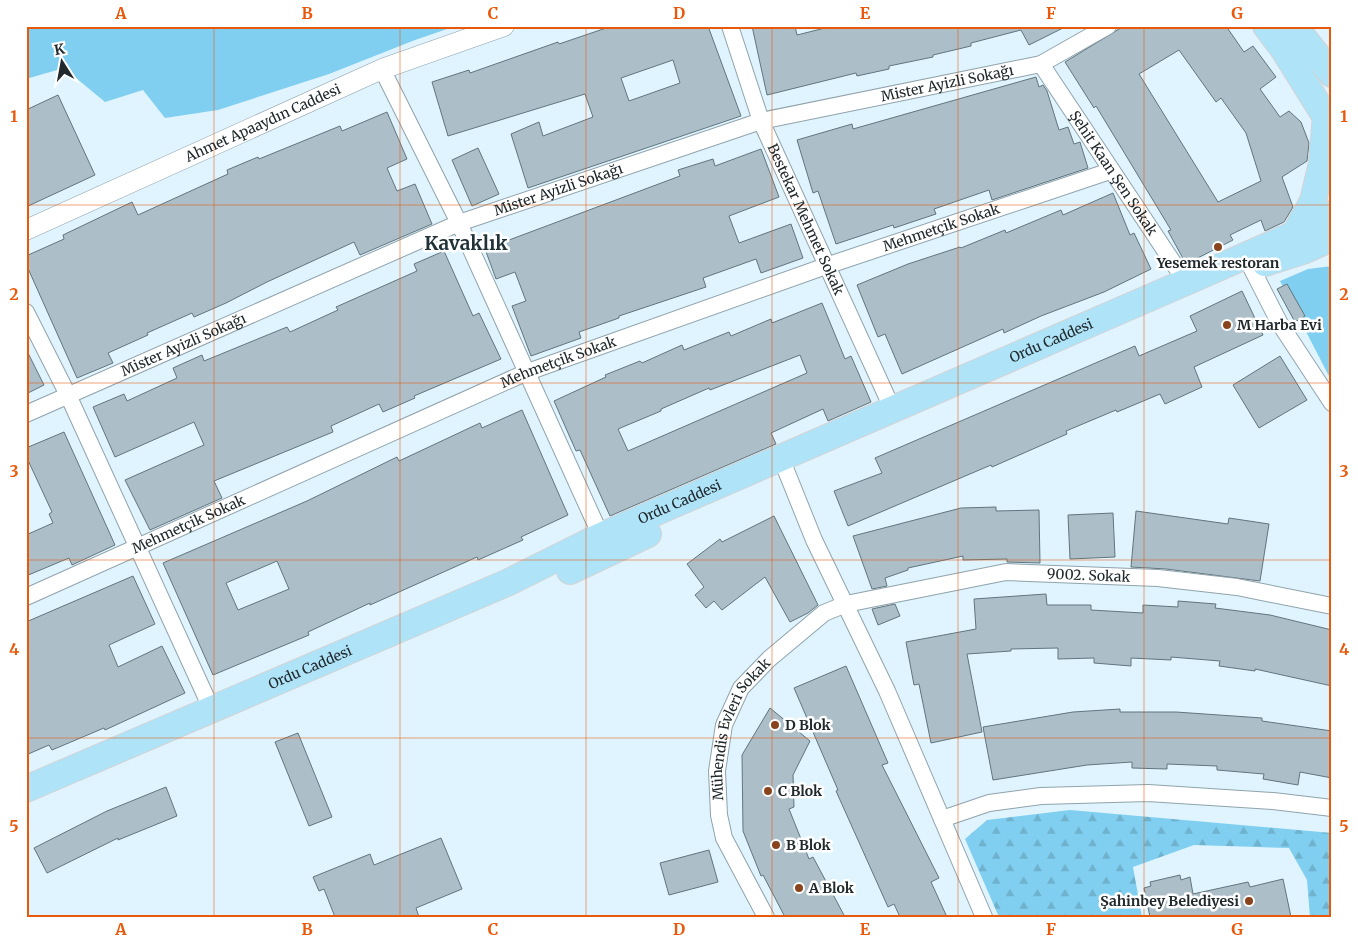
<svg xmlns="http://www.w3.org/2000/svg" width="1358" height="943" font-family="Merriweather,serif">
<defs>
<pattern id="forest-firs" width="22" height="20" patternUnits="userSpaceOnUse" patternTransform="scale(1.25)"><rect width="22" height="20" fill="#81cff0"/><path d="M5 1l3.5 6h-7zM16 11l3.5 6h-7z" fill="#6fb2ce"/></pattern>
</defs>
<rect width="100%" height="100%" fill="#dff4fe"/>
<path fill="#81cff0" d="M26,26H456L415,40L329,74L218,110L165,118L143,90L105,102L64,68L26,79Z
M1332,266V382L1280,281L1308,269Z"/>
<path fill="url(#forest-firs)" d="M1070,810L1332,833V917H1310L1307,880L1289,848L1194,845L1133,867L1142,917H999L965,839L987,820Z"/>
<path fill="#acbfc8" stroke="#62757d" fill-rule="evenodd" d="M612,26H708L741,116L528,188L511,134L539,122L543,136L593,117L585,94L448,136L432,82L469,70L470,73L558,42L559,44ZM673,60L680,83L629,101L621,78Z
M752,26H795L797,35L833,26H1067L1029,45L1021,30L971,43V46L933,55V57L889,66V69L857,76L856,73L767,95Z
M1124,26H1226L1244,52L1253,46L1276,77L1260,89L1280,117L1289,111L1301,122L1309,143L1307,161L1282,177L1293,207L1284,222L1265,231L1261,220L1230,235L1233,240L1186,264L1168,231L1171,230L1096,106L1094,108L1065,62ZM1179,50L1216,102L1221,98L1246,133L1261,181L1218,202L1139,74Z
M1036,77L1039,87L1043,85L1047,91L1059,130L1068,127L1074,144L1080,142L1088,168L992,200L989,190L934,209L936,214L894,228L893,225L836,244L818,191L813,193L797,140L852,124L853,129Z
M58,95L95,175L26,207V110Z
M387,112L407,159L387,168L397,191L415,184L432,224L360,255L354,242L267,282L226,303L194,317L192,313L147,333L148,335L108,353L113,363L77,378L26,264V256L64,239L63,235L132,202L138,215L228,174L227,170L258,157L259,159L340,126L342,131Z
M478,148L499,194L472,206L452,160Z
M761,149L779,197L729,216L739,243L791,224L803,258L761,273L756,259L703,278L706,287L619,316V318L579,332L581,338L531,356L512,306L526,301L515,272L496,279L485,249L680,176L678,170L713,159L715,166Z
M1113,193L1130,235L1134,233L1151,269L1104,292L1041,316L1004,333L1003,329L902,374L885,334L878,337L857,285L908,264L960,247L961,248L1005,230L1006,233L1061,210L1063,215Z
M444,251L473,316L479,313L501,359L414,396L415,398L383,412L379,404L331,426L333,432L214,481L222,498L150,530L125,480L204,445L194,422L115,457L93,407L124,394L127,401L177,378L173,368L202,355L204,361L287,327L290,332L338,310L336,307L417,271L414,264Z
M1287,284L1305,316L1295,322L1277,289Z
M1242,291L1263,335L1194,367L1202,387L1165,404L1160,394L1117,412L1116,410L1066,431L1067,434L992,467L991,465L848,526L834,491L882,473L875,458L1135,346L1139,356L1197,331L1190,316Z
M822,303L845,359L851,356L871,402L828,421L823,409L771,433L776,444L610,516L580,450L576,451L554,401L606,377L605,375L640,361L642,363L682,345L684,350L729,332L731,336L771,319L772,323ZM800,355L807,373L628,451L618,429L661,411V409L709,388L710,390Z
M26,349L44,385L26,394Z
M1280,356L1307,400L1259,428L1233,385Z
M522,410L568,515L521,537L523,540L478,560L477,557L370,605V603L308,632L309,635L213,675L163,563L307,501L397,457L399,461L480,423L482,428ZM277,561L289,589L238,610L226,583Z
M64,432L115,545L72,565L69,558L26,576V535L53,523L49,514L52,512L26,456V448Z
M996,507V511L1039,510L1040,563L1007,562V559L963,560V556L908,568V570L885,578L887,586L872,589L853,536L961,508Z
M1136,511L1228,524L1229,518L1269,524L1260,581L1166,569L1131,567Z
M1113,513L1115,557L1070,559L1068,515Z
M774,516L818,605L808,613L790,622L765,577L722,610L714,601L706,608L695,595L704,587L687,564L720,539L722,542Z
M133,576L155,624L109,645L118,667L162,646L185,693L105,730L104,728L52,750L49,745L26,755V622Z
M1046,594L1047,605H1091V610L1143,613V605L1178,607V601L1216,604L1215,608L1270,615L1332,630V686L1255,669V671L1219,666L1220,661L1171,657V660L1131,658V666L1094,663V658L1058,659V648L1011,649V651L967,654L982,732L931,743L919,684L914,685L906,642L976,629L974,599Z
M895,604L900,616L878,625L872,609Z
M846,666L888,763L882,765L939,878L931,882L947,917H900L894,904L888,907L836,791L838,790L794,688Z
M770,708L810,741L793,775L794,807L789,809L809,859L813,857L845,917H785L763,875L761,876L743,831L742,755Z
M1120,709V712H1176L1262,718V721L1332,731V778L1300,772L1298,785L1263,779L1264,774L1217,770V766L1167,764V769L1132,768V762L1087,765L993,780L983,727L1073,712Z
M298,733L332,817L309,826L275,742Z
M166,787L177,816L118,840V838L47,873L34,848L107,811Z
M441,838L462,889L416,908L419,917H335L324,889L319,891L313,877L370,854L374,865Z
M709,850L718,882L669,895L660,863Z
M1180,875L1181,880L1190,877L1193,894L1248,882L1250,887L1283,879L1291,917H1150L1144,888L1151,886L1150,882Z"/>
<g fill="none" stroke-linecap="round" stroke-linejoin="round">
<g stroke="#90a3ac" stroke-width="18">
<g id="minor">
<path id="s1" d="M730,26L761,121L892,408"/>
<path id="s2" d="M1041,64L1186,282"/>
<path d="M382,69L459,223L601,536"/>
<path d="M1251,267L1280,324L1332,403"/>
<path d="M26,312L68,395L212,710"/>
<path id="s3" d="M26,414L459,223L761,121L1041,64L1108,26"/>
<path d="M781,458L814,540L887,691L984,917"/>
<path id="s4" d="M26,597L525,373L826,266L1110,171"/>
<path d="M942,819L989,803L1041,796L1148,793L1273,801L1332,808"/>
<path id="s5" d="M766,917L724,838L719,815L717,771L724,725L741,688L769,659L824,613L846,604L1006,572L1158,578L1237,587L1332,606"/>
</g>
</g>
<g stroke="#90a3ac" stroke-width="21">
<g id="tertiary">
<path id="s6" d="M26,230L382,69L504,26"/>
</g>
</g>
<g stroke="#d3d4d5" stroke-width="28">
<g id="primary">
<path d="M1266,26L1284,50L1332,127"/>
<path d="M1294,26L1332,74"/>
<path d="M1295,234L1313,201L1322,163L1326,115"/>
<path d="M1265,263L1303,251L1332,238"/>
<path d="M570,571L648,534"/>
<path id="s7" d="M26,789L509,582L601,536L1186,282L1295,234L1332,214"/>
</g>
</g>
<use href="#minor" stroke="#fff" stroke-width="16"/>
<use href="#tertiary" stroke="#fff" stroke-width="20"/>
<use href="#primary" stroke="#afe3f8" stroke-width="26"/>
</g>
<path fill="none" stroke="#e8590c" stroke-width="1" stroke-opacity="0.55" d="M214,26V917M400,26V917M586,26V917M772,26V917M958,26V917M1144,26V917M26,205H1332M26,383H1332M26,560H1332M26,738H1332"/>
<g fill="#8a441d" stroke="#fff" stroke-width="2">
<circle cx="1218" cy="247" r="5"/>
<circle cx="1227" cy="325" r="5"/>
<circle cx="775" cy="725" r="5"/>
<circle cx="768" cy="791" r="5"/>
<circle cx="776" cy="845" r="5"/>
<circle cx="799" cy="888" r="5"/>
<circle cx="1249" cy="901" r="5"/>
</g>
<g text-anchor="middle" dominant-baseline="central" stroke-width="5" stroke-linejoin="round" paint-order="stroke">
<g font-size="14" fill="#21292c" stroke="#fff">
<text stroke="none"><textPath href="#s3" startOffset="982">Mister Ayizli Sokağı</textPath></text>
<text stroke="none"><textPath href="#s6" startOffset="260">Ahmet Apaaydın Caddesi</textPath></text>
<text stroke="none"><textPath href="#s2" startOffset="131">Şehit Kaan Şen Sokak</textPath></text>
<text stroke="none"><textPath href="#s3" startOffset="578">Mister Ayizli Sokağı</textPath></text>
<text stroke="none"><textPath href="#s1" startOffset="208">Bestekar Mehmet Sokak</textPath></text>
<text stroke="none"><textPath href="#s4" startOffset="988">Mehmetçik Sokak</textPath></text>
<text stroke="none"><textPath href="#s7" startOffset="1119">Ordu Caddesi</textPath></text>
<text stroke="none"><textPath href="#s3" startOffset="172">Mister Ayizli Sokağı</textPath></text>
<text stroke="none"><textPath href="#s4" startOffset="582">Mehmetçik Sokak</textPath></text>
<text stroke="none"><textPath href="#s7" startOffset="714">Ordu Caddesi</textPath></text>
<text stroke="none"><textPath href="#s4" startOffset="178">Mehmetçik Sokak</textPath></text>
<text stroke="none"><textPath href="#s5" startOffset="626">9002. Sokak</textPath></text>
<text stroke="none"><textPath href="#s7" startOffset="309">Ordu Caddesi</textPath></text>
<text stroke="none"><textPath href="#s5" startOffset="205">Mühendis Evleri Sokak</textPath></text>
</g>
<g font-size="14" font-weight="bold" fill="#21292c" stroke="#fff" text-anchor="start">
<text x="1218" y="263" text-anchor="middle">Yesemek restoran</text>
<text x="1237" y="325">M Harba Evi</text>
<text x="785" y="725">D Blok</text>
<text x="778" y="791">C Blok</text>
<text x="786" y="845">B Blok</text>
<text x="809" y="888">A Blok</text>
<text x="1239" y="901" text-anchor="end">Şahinbey Belediyesi</text>
</g>
<g font-size="19" font-weight="bold" fill="#203138" stroke="#fff">
<text x="466" y="243">Kavaklık</text>
</g>
</g>
<rect width="1358" height="943" fill="none" stroke="#ffffff" stroke-width="55"/>
<g transform="translate(62 62) rotate(349)" stroke="#ffffff" stroke-width="4" paint-order="stroke">
<path d="M0-4L9 19L0 12L-9 19Z" fill="#21292c"/>
<text y="-8" font-size="14" font-weight="bold" text-anchor="middle" fill="#21292c">K</text>
</g>
<rect x="28" y="28" width="1302" height="888" fill="none" stroke="#e8590c" stroke-width="2"/>
<g font-size="16" text-anchor="middle" font-weight="bold" fill="#e8590c">
<text x="121" y="19">A</text>
<text x="307" y="19">B</text>
<text x="493" y="19">C</text>
<text x="679" y="19">D</text>
<text x="865" y="19">E</text>
<text x="1051" y="19">F</text>
<text x="1237" y="19">G</text>
<text x="14" y="122">1</text>
<text x="1344" y="122">1</text>
<text x="14" y="300">2</text>
<text x="1344" y="300">2</text>
<text x="14" y="477">3</text>
<text x="1344" y="477">3</text>
<text x="14" y="655">4</text>
<text x="1344" y="655">4</text>
<text x="14" y="832">5</text>
<text x="1344" y="832">5</text>
<text x="121" y="935">A</text>
<text x="307" y="935">B</text>
<text x="493" y="935">C</text>
<text x="679" y="935">D</text>
<text x="865" y="935">E</text>
<text x="1051" y="935">F</text>
<text x="1237" y="935">G</text>
</g>
</svg>
